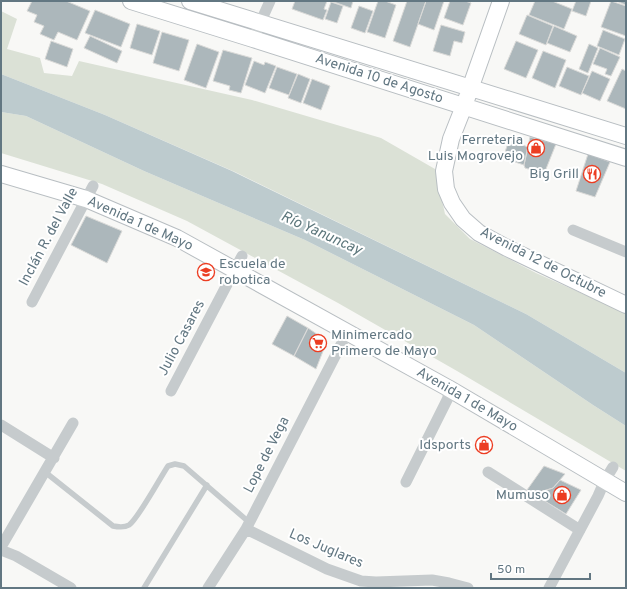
<svg xmlns="http://www.w3.org/2000/svg" width="627" height="589" font-family="Overpass,sans-serif">
<rect width="100%" height="100%" fill="#f8f8f6"/>
<path fill="#dbe1d6" d="M1,11L17,19L7,49L40,58L44,73L72,76L79,61L252,100L381,138L435,169L445,214L470,239L536,273L626,313V373L526,314L235,172L105,115L1,74Z
M1,112L26,116L144,171L305,240L474,325L593,405L626,426V471L457,371L338,303L187,221L102,184L1,153Z"/>
<path fill="#bdcbce" d="M1,74L105,115L232,171L526,314L626,373V426L593,405L474,325L305,240L144,171L26,116L1,112Z"/>
<path fill="#acb7bb" stroke="#dadad8" d="M32,1H66L90,11L77,40L58,32L54,40L40,34L44,26L34,22L37,15L27,11Z
M295,1H327L324,9L327,10L323,20L292,9Z
M331,1H353L351,8Z
M378,1H385L396,5L385,38L367,32Z
M407,1H426L410,47L393,41Z
M426,1H444L434,30L418,24Z
M450,1H465L471,3L463,25L444,18Z
M535,1H552L572,9L564,29L529,15Z
M576,1H591L586,16L572,11Z
M611,1L626,6V36L601,27Z
M616,1H626V5Z
M331,2L343,6L337,23L325,19Z
M359,6L373,11L365,33L351,28Z
M95,10L130,24L121,47L85,33Z
M527,15L553,26L546,45L519,34Z
M137,24L160,31L152,55L130,48Z
M441,25L465,32L462,43L454,41L450,56L433,51Z
M554,26L577,36L570,52L547,43Z
M603,30L625,39L619,55L597,46Z
M162,32L189,40L179,71L153,63Z
M90,36L122,51L117,63L84,48Z
M51,41L73,49L67,67L45,59Z
M516,41L538,50L526,78L504,69Z
M197,44L219,52L206,88L184,80Z
M589,44L598,48L588,73L579,69Z
M600,48L620,57L611,76L605,74L607,69L593,64Z
M223,50L252,58L241,93L229,90L230,86L213,81Z
M543,51L566,60L555,88L532,78Z
M254,61L264,65L265,62L276,66L265,93L245,85Z
M277,67L297,74L289,95L269,88Z
M567,67L589,76L581,95L559,86Z
M622,69L626,71V109L607,101Z
M592,71L610,79L600,101L582,93Z
M298,74L310,79L301,103L288,98Z
M312,79L330,86L321,110L303,103Z
M530,137L556,144L544,174L525,168L524,165Z
M509,140L528,147L524,165L503,158Z
M588,154L610,162L595,197L576,191Z
M86,216L122,231L107,263L71,245Z
M287,316L308,328L294,356L272,344Z
M308,328L327,341L316,369L294,356Z
M544,466L565,474L553,488L540,492L535,495L527,490Z
M560,480L581,490L566,514L535,495L540,492L553,488Z"/>
<g fill="none" stroke-linecap="round" stroke-linejoin="round">
<g stroke="#b8bec2" stroke-width="18">
<path id="secondary" d="M131,1L253,39L626,158
M190,1L626,136
M501,1L464,106L451,139L444,171L446,189L452,203L463,219L479,233L507,248L626,305
M1,174L86,199L177,238L448,388L626,493"/>
</g>
<path stroke="#c6cbcd" stroke-width="5.5" d="M45,472L113,526C118,527 124,528 129,525C138,519 160,478 168,466L175,464L184,466L250,523
M144,588L207,485"/>
<path stroke="#c6cbcd" stroke-width="11" d="M253,39L270,1
M573,230L626,252
M32,302L93,186
M171,391L242,256
M1,425L54,458
M488,472L580,530
M406,482L448,398V388
M246,529L327,569L361,581L376,582L432,580L449,583L468,588
M1,547L73,423
M1,550L16,556L71,588
M208,588L246,529L347,333
M549,588L598,496L605,480L613,467"/>
<use href="#secondary" stroke="#fff" stroke-width="16"/>
</g>
<defs>
<g id="shop-ring" transform="scale(0.9)"><circle r="9.5" fill="#fff" stroke="#ec3d22" stroke-width="1.5"/><path d="M-5-2.5h2.3a2.7 3.5 0 0 1 5.4 0H5L5.5 6h-11ZM-1.5-2.5h3a1.5 2.3 0 0 0-3 0Z" fill="#ec3d22"/></g>
<g id="restaurant-ring" transform="scale(0.9)"><circle r="9.5" fill="#fff" stroke="#ec3d22" stroke-width="1.5"/><path d="M-5-6h1v4h1v-4h1v4h1v-4h1v5L-1.5 .5V6h-2V.5L-5-1ZM5-6V6H3V1.5H1.5Q1.5-4 5-6Z" fill="#ec3d22"/></g>
<g id="university-ring" transform="scale(0.9)"><circle r="9.5" fill="#fff" stroke="#ec3d22" stroke-width="1.5"/><path d="M0-5L7-2L0 1L-7-2ZM-4 1L0 2.5L4 1V4Q0 6-4 4Z" fill="#ec3d22"/></g>
<g id="supermarket-ring" transform="scale(0.9)"><circle r="9.5" fill="#fff" stroke="#ec3d22" stroke-width="1.5"/><path d="M-6-5.5h2.5l.6 2H6L4.5 2H-2.5L-4.4-4H-6ZM-1.5 3.2a1.3 1.3 0 1 0 .1 0ZM3 3.2a1.3 1.3 0 1 0 .1 0Z" fill="#ec3d22"/></g>
</defs>
<g fill-rule="evenodd">
<use href="#shop-ring" x="536" y="148"/>
<use href="#restaurant-ring" x="592" y="174"/>
<use href="#university-ring" x="206" y="272"/>
<use href="#supermarket-ring" x="318" y="343"/>
<use href="#shop-ring" x="484" y="445"/>
<use href="#shop-ring" x="562" y="495"/>
</g>
<g text-anchor="middle" dominant-baseline="central" stroke-width="4" stroke-linejoin="round" paint-order="stroke">
<g font-size="14" fill="#627782" stroke="#fff">
<text transform="translate(379 79) rotate(18)">Avenida 10 de Agosto</text>
<text transform="translate(140 224) rotate(24)">Avenida 1 de Mayo</text>
<text transform="translate(49 237) rotate(-62)">Inclán R. del Valle</text>
<text transform="translate(543 263) rotate(27)">Avenida 12 de Octubre</text>
<text transform="translate(182 338) rotate(-62)">Julio Casares</text>
<text transform="translate(467 400) rotate(30)">Avenida 1 de Mayo</text>
<text transform="translate(267 455) rotate(-63)">Lope de Vega</text>
<text transform="translate(326 549) rotate(23)">Los Juglares</text>
</g>
<g font-size="14" fill="#627782" stroke="#fff" text-anchor="end">
<text x="523" y="140">Ferreteria<tspan x="523" dy="16">Luis Mogrovejo</tspan></text>
<text x="579" y="174">Big Grill</text>
<text x="219" y="264" text-anchor="start">Escuela de<tspan x="219" dy="16">robotica</tspan></text>
<text x="331" y="335" text-anchor="start">Minimercado<tspan x="331" dy="16">Primero de Mayo</tspan></text>
<text x="471" y="445">Idsports</text>
<text x="549" y="495">Mumuso</text>
</g>
<g font-size="15" font-style="italic" fill="#5d777c" stroke="#fff">
<text transform="translate(321 234) rotate(24)">Río Yanuncay</text>
</g>
</g>
<rect width="627" height="589" fill="none" stroke="#627782" stroke-width="4"/>
<path d="M491 573v6h99v-6" fill="none" stroke="#627782" stroke-width="2"/>
<text x="497" y="573" font-size="12" fill="#627782" stroke="#ffffff" stroke-width="3" paint-order="stroke">50 m</text>
</svg>
